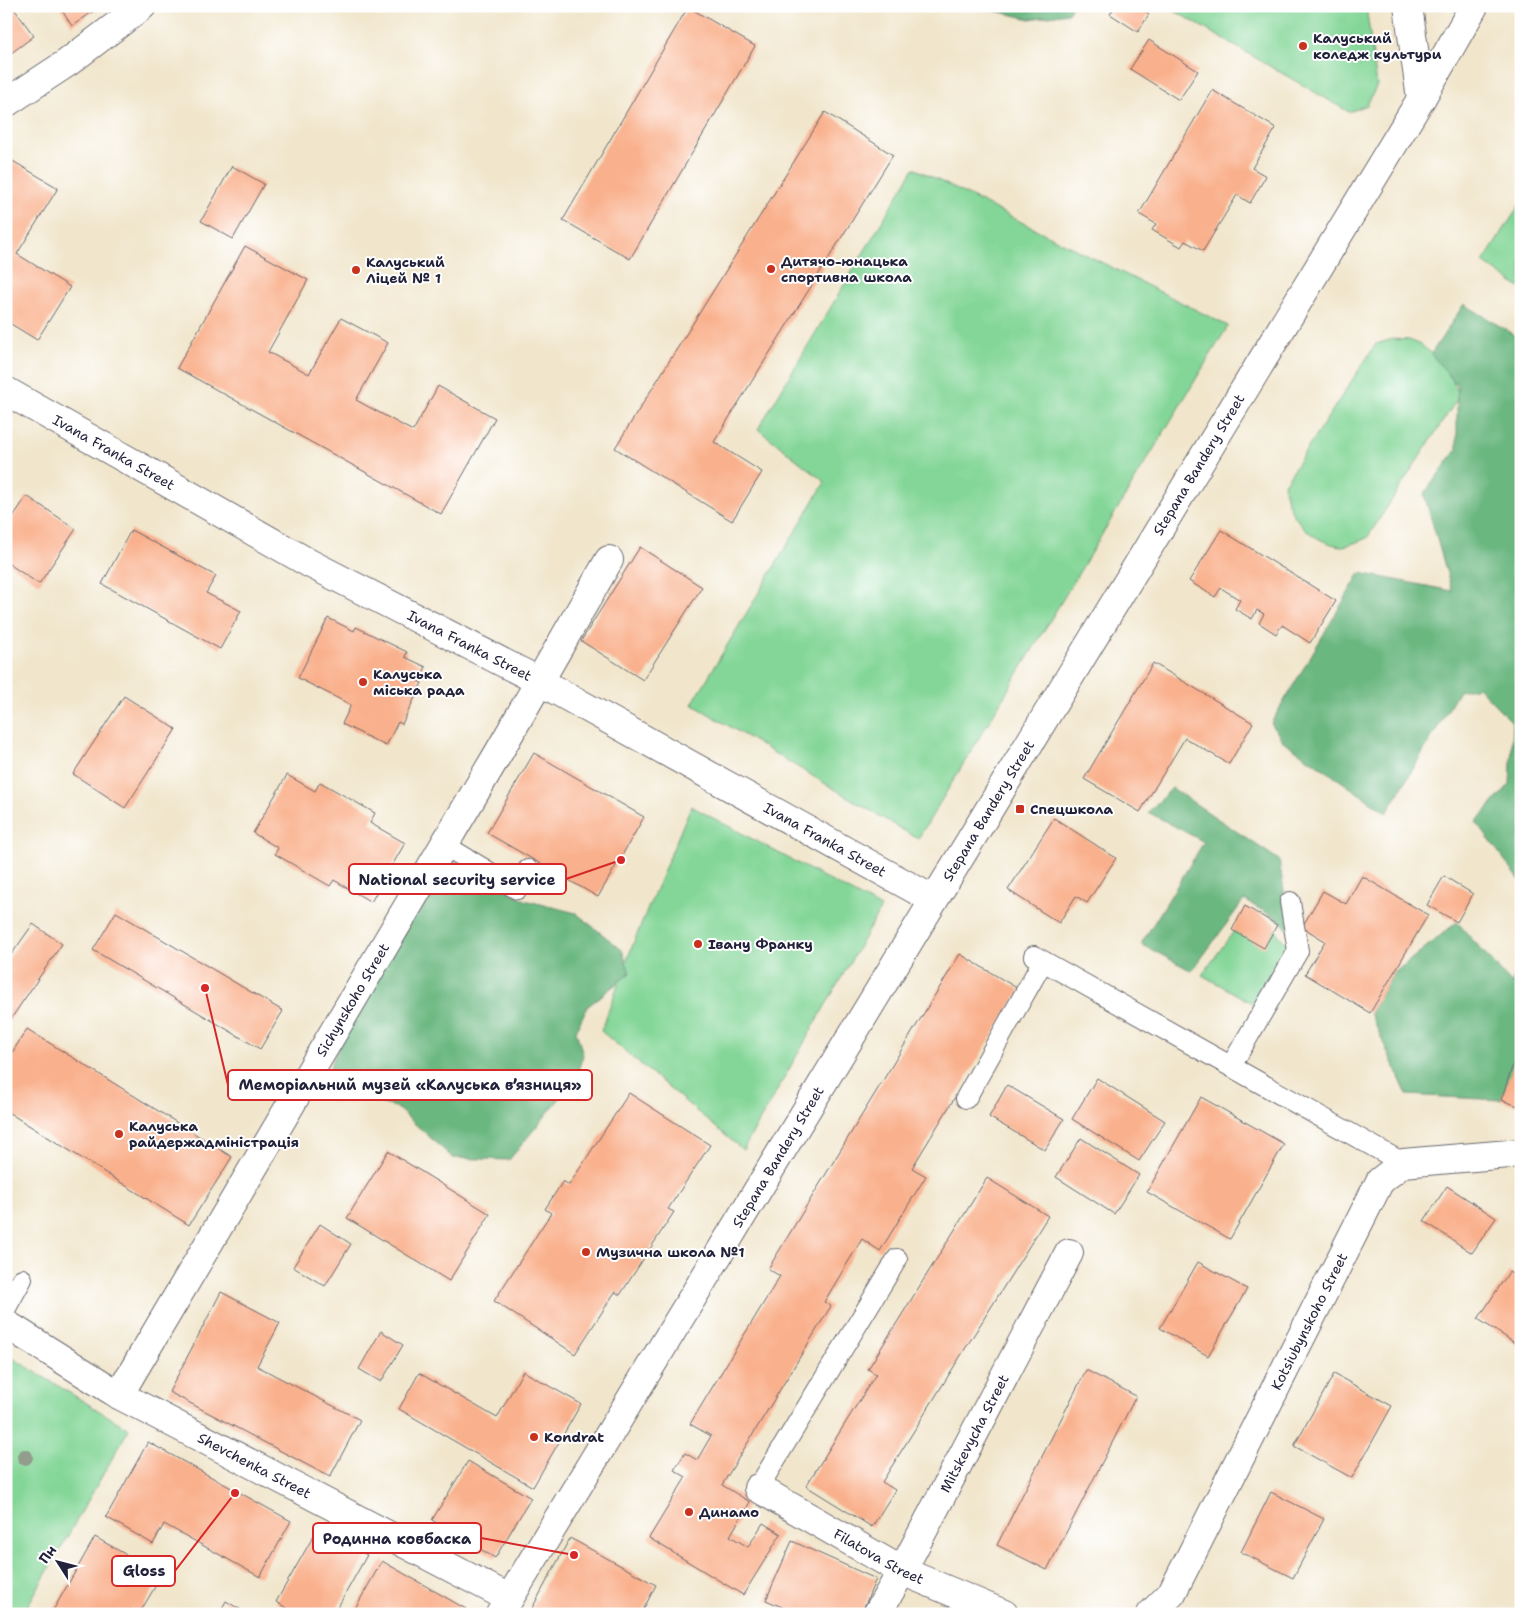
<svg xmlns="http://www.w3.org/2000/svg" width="1527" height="1620" font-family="'Shantell Sans',sans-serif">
<rect width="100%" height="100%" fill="#fff"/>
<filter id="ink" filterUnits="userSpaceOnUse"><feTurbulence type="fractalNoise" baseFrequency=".02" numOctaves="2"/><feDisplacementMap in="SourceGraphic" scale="10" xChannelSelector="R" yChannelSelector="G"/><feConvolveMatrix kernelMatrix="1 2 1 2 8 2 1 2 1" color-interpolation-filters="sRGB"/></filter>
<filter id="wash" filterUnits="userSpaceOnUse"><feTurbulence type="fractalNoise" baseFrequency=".0096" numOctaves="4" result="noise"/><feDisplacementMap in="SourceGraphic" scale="20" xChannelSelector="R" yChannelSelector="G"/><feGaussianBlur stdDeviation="1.12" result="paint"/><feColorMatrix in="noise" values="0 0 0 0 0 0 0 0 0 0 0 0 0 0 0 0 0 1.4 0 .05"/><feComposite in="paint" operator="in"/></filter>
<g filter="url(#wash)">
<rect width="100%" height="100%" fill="#f1e6cc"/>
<path fill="#83d697" stroke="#527c69" d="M1166,6H1366L1377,85L1367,105L1349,112Z
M914,168L1228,326L918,839L692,704L825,482L758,429Z
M1521,203V289L1483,262Z
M1393,339C1398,340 1404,339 1409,340C1432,347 1455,375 1458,398L1367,538C1359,541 1349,546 1341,546C1309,542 1286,514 1284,484L1376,344Z
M691,806L881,908L743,1150L601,1031L633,944Z
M1247,913L1274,929L1292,951L1259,1007L1202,975Z
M6,1354L129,1429L23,1614H6Z"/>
<path fill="#6ab780" stroke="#466c5e" d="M975,6H1072L1068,13L1030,19Z
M1464,304L1521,339V882L1476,822L1510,784L1513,723L1478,687L1459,691L1387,813L1283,741L1271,723L1360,573L1452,591L1424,494L1457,449V385L1431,354Z
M1172,788L1279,860L1291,934L1281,921L1244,900L1192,971L1141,944L1204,842L1148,812Z
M447,859L476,870L525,900L576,913L622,950L630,973L587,1007L576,1031L583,1055L575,1080L509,1160L453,1158L396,1107L345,1095L330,1066L352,1019Z
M1457,922L1512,984L1521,955V1045L1501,1100L1407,1095L1370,1013L1394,973Z"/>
<g id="blocks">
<path fill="#f9b08c" d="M6,6H12L34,36L6,57Z
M59,6H101L72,26Z
M1116,6H1138L1149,14L1138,32L1110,14Z
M688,7L755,46L630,259L563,220Z
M1149,40L1198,71L1179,100L1130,69Z
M1212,90L1276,128L1252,168L1266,176L1250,203L1237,195L1203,251L1185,241L1181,247L1152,230L1156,224L1139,214Z
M825,112L893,155L714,442L762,472L732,521L615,448Z
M6,157L58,188L17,254L70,287L37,340L6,321Z
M232,166L264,184L233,239L201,221Z
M245,246L308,280L268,352L309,374L341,318L388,343L356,400L413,431L438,386L495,418L441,514L177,368Z
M27,496L76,529L39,584L6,562V527Z
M131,530L216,576L206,593L241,611L220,649L102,584Z
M1221,530L1336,601L1310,643L1282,625L1276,634L1259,623L1264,614L1257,610L1252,619L1235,609L1240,600L1221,588L1215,597L1189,581Z
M640,547L702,587L643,680L581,641Z
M328,618L354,631L356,627L407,652L405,657L426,667L418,681L422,683L402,724L398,722L386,746L342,724L351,705L298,678Z
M1153,663L1253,723L1229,764L1185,738L1140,812L1084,779Z
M124,696L176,729L125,808L73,774Z
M534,753L644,817L598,897L487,833Z
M287,775L315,791L320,782L375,813L370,823L405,843L371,902L334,880L330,886L275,854L278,848L253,833Z
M1054,818L1116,858L1087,903L1076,896L1059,923L1008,890Z
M1362,876L1428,915L1370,1013L1305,974L1325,941L1302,927L1323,891L1346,904Z
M1444,876L1473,894L1457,922L1427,905Z
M1245,906L1277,925L1264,948L1232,930Z
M116,912L283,1011L260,1049L93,950Z
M33,924L62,944L6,1026V962Z
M960,954L1020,990L912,1168L926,1176L880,1251L862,1239L824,1302L831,1306L722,1485L750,1502L730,1536L748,1547L763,1523L781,1534L743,1595L649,1538L686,1477L674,1470L685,1453L697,1460L711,1436L690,1424L780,1276L768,1269Z
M27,1029L232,1157L189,1225L6,1111V1062Z
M1520,1044H1521V1107L1501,1100Z
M1097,1078L1165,1121L1139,1161L1072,1119Z
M1007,1085L1064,1119L1045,1150L989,1117Z
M629,1093L710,1145L668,1209L674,1212L620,1295L615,1292L575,1354L494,1301L551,1213L545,1209L563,1181L569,1185Z
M1201,1097L1284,1144L1230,1239L1147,1192Z
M1081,1138L1139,1175L1114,1214L1056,1177Z
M388,1151L490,1214L449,1281L347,1218Z
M987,1178L1048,1216L882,1482L895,1490L872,1527L806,1486L876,1374L868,1369Z
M1447,1186L1496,1218L1472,1253L1424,1221Z
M320,1224L351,1244L325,1286L293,1267Z
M1198,1262L1247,1289L1208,1356L1160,1328Z
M1509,1272L1521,1279V1347L1478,1319Z
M221,1292L280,1323L257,1366L360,1420L330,1477L169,1392Z
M381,1331L403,1345L381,1382L359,1369Z
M1086,1370L1136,1396L1047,1570L997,1545Z
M523,1371L581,1404L533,1487L399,1409L419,1373L497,1418Z
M1334,1374L1392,1406L1352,1478L1294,1446Z
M148,1442L291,1521L260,1577L164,1524L153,1544L106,1517Z
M468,1461L531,1498L495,1558L432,1520Z
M1271,1492L1324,1519L1293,1578L1241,1552Z
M318,1528L367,1555L334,1614H297L276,1602Z
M95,1537L162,1575L139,1614L130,1609L127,1614H51Z
M570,1538L656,1585L641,1614H529Z
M792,1541L876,1579L861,1614H798L766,1600Z
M382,1561L466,1609L468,1614H352Z
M226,1601L248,1614H219Z"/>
</g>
</g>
<g filter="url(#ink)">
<use href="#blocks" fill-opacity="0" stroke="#6a676e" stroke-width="1"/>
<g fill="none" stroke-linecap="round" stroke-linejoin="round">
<g stroke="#6a676e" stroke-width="22">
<path id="service" d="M444,845L517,889L528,870
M1034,956L1403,1163
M1231,1066L1298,951L1290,902
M966,1098L1043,961
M6,1308L22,1279
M758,1488L897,1259"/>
</g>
<g stroke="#6a676e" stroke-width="30">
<g id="minor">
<path d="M6,103L67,63L142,6"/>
<path id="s1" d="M6,391L309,563L539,681L934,900"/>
<path id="s2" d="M6,1324L119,1395L509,1598"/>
<path id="s3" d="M119,1395L499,752L609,560"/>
<path id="s4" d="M758,1488L902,1571L1004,1614"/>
<path id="s5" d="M877,1614L902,1571L1069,1253"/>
<path id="s6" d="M1151,1614L1172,1593L1380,1181L1403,1163L1521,1153"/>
</g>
</g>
<g stroke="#6a676e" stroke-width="30">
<path id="tertiary" d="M1408,6L1421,99"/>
</g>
<g stroke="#6a676e" stroke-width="30">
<g id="secondary">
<path id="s7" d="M500,1614L1421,99L1474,6"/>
</g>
</g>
<use href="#service" stroke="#fff" stroke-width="20"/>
<use href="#minor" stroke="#fff" stroke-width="28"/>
<use href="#tertiary" stroke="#fff" stroke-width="28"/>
<use href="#secondary" stroke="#fff" stroke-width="28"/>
</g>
<circle fill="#929d8e" cx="25" cy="1457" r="8"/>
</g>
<g fill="#c8321e" stroke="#fff" stroke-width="2">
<circle cx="1303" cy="46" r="5"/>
<circle cx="771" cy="269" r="5"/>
<circle cx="356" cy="270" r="5"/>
<circle cx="363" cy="682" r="5"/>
<rect x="1015" y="804" width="10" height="10" rx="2.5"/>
<circle cx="698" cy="944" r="5"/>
<circle cx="119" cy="1134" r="5"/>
<circle cx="586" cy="1252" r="5"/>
<circle cx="534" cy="1437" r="5"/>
<circle cx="689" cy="1512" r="5"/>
</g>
<g text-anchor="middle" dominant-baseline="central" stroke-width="4" stroke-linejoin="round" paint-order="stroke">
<g font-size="14" font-weight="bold" fill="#22223b" stroke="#fff" text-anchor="start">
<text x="1313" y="38">Калуський<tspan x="1313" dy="16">коледж культури</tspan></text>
<text x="781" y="261">Дитячо-юнацька<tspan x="781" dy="16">спортивна школа</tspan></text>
<text x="366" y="262">Калуський<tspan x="366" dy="16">Ліцей № 1</tspan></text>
<text x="373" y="674">Калуська<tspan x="373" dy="16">міська рада</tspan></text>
<text x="1030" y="809">Спецшкола</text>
<text x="708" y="944">Івану Франку</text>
<text x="129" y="1126">Калуська<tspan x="129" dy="16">райдержадміністрація</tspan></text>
<text x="596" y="1252">Музична школа №1</text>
<text x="544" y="1437">Kondrat</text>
<text x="699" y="1512">Динамо</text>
</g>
<g font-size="14" fill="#22223b" stroke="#fff">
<text stroke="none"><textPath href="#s1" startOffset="124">Ivana Franka Street</textPath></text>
<text stroke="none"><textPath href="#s7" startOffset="1345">Stepana Bandery Street</textPath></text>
<text stroke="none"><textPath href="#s1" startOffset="529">Ivana Franka Street</textPath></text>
<text stroke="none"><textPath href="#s7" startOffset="940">Stepana Bandery Street</textPath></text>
<text stroke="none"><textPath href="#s1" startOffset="934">Ivana Franka Street</textPath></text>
<text stroke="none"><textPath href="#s3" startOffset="459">Sichynskoho Street</textPath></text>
<text stroke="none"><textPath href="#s7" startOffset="535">Stepana Bandery Street</textPath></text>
<text stroke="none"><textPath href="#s6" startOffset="334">Kotsiubynskoho Street</textPath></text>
<text stroke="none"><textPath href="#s5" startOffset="205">Mitskevycha Street</textPath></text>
<text stroke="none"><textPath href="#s2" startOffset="286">Shevchenka Street</textPath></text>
<text stroke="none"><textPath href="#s4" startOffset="139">Filatova Street</textPath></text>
</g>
</g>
<path fill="none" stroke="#d62828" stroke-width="2" d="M621 860L566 879M205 988L228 1085M574 1555L481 1538M235 1493L175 1571"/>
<g fill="#d62828" stroke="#fff" stroke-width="2">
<circle cx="621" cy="860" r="5"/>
<circle cx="205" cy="988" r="5"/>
<circle cx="574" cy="1555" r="5"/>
<circle cx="235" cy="1493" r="5"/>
</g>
<g fill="#fff" stroke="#d62828" stroke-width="2">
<rect x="349" y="864" width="217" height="30" rx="5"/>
<rect x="228" y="1070" width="364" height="30" rx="5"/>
<rect x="313" y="1523" width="168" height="30" rx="5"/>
<rect x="112" y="1556" width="63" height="30" rx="5"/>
</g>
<g font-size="15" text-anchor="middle" font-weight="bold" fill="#22223b">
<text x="457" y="885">National security service</text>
<text x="410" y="1090">Меморіальний музей «Калуська в’язниця»</text>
<text x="397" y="1544">Родинна ковбаска</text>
<text x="144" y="1576">Gloss</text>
</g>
<rect width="1527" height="1620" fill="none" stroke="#fff" stroke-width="25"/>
<g transform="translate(58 1562) rotate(306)" stroke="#ffffff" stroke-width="4" paint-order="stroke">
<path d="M0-4L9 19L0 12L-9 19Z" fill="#22223b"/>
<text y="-8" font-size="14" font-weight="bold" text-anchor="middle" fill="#22223b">Пн</text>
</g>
</svg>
